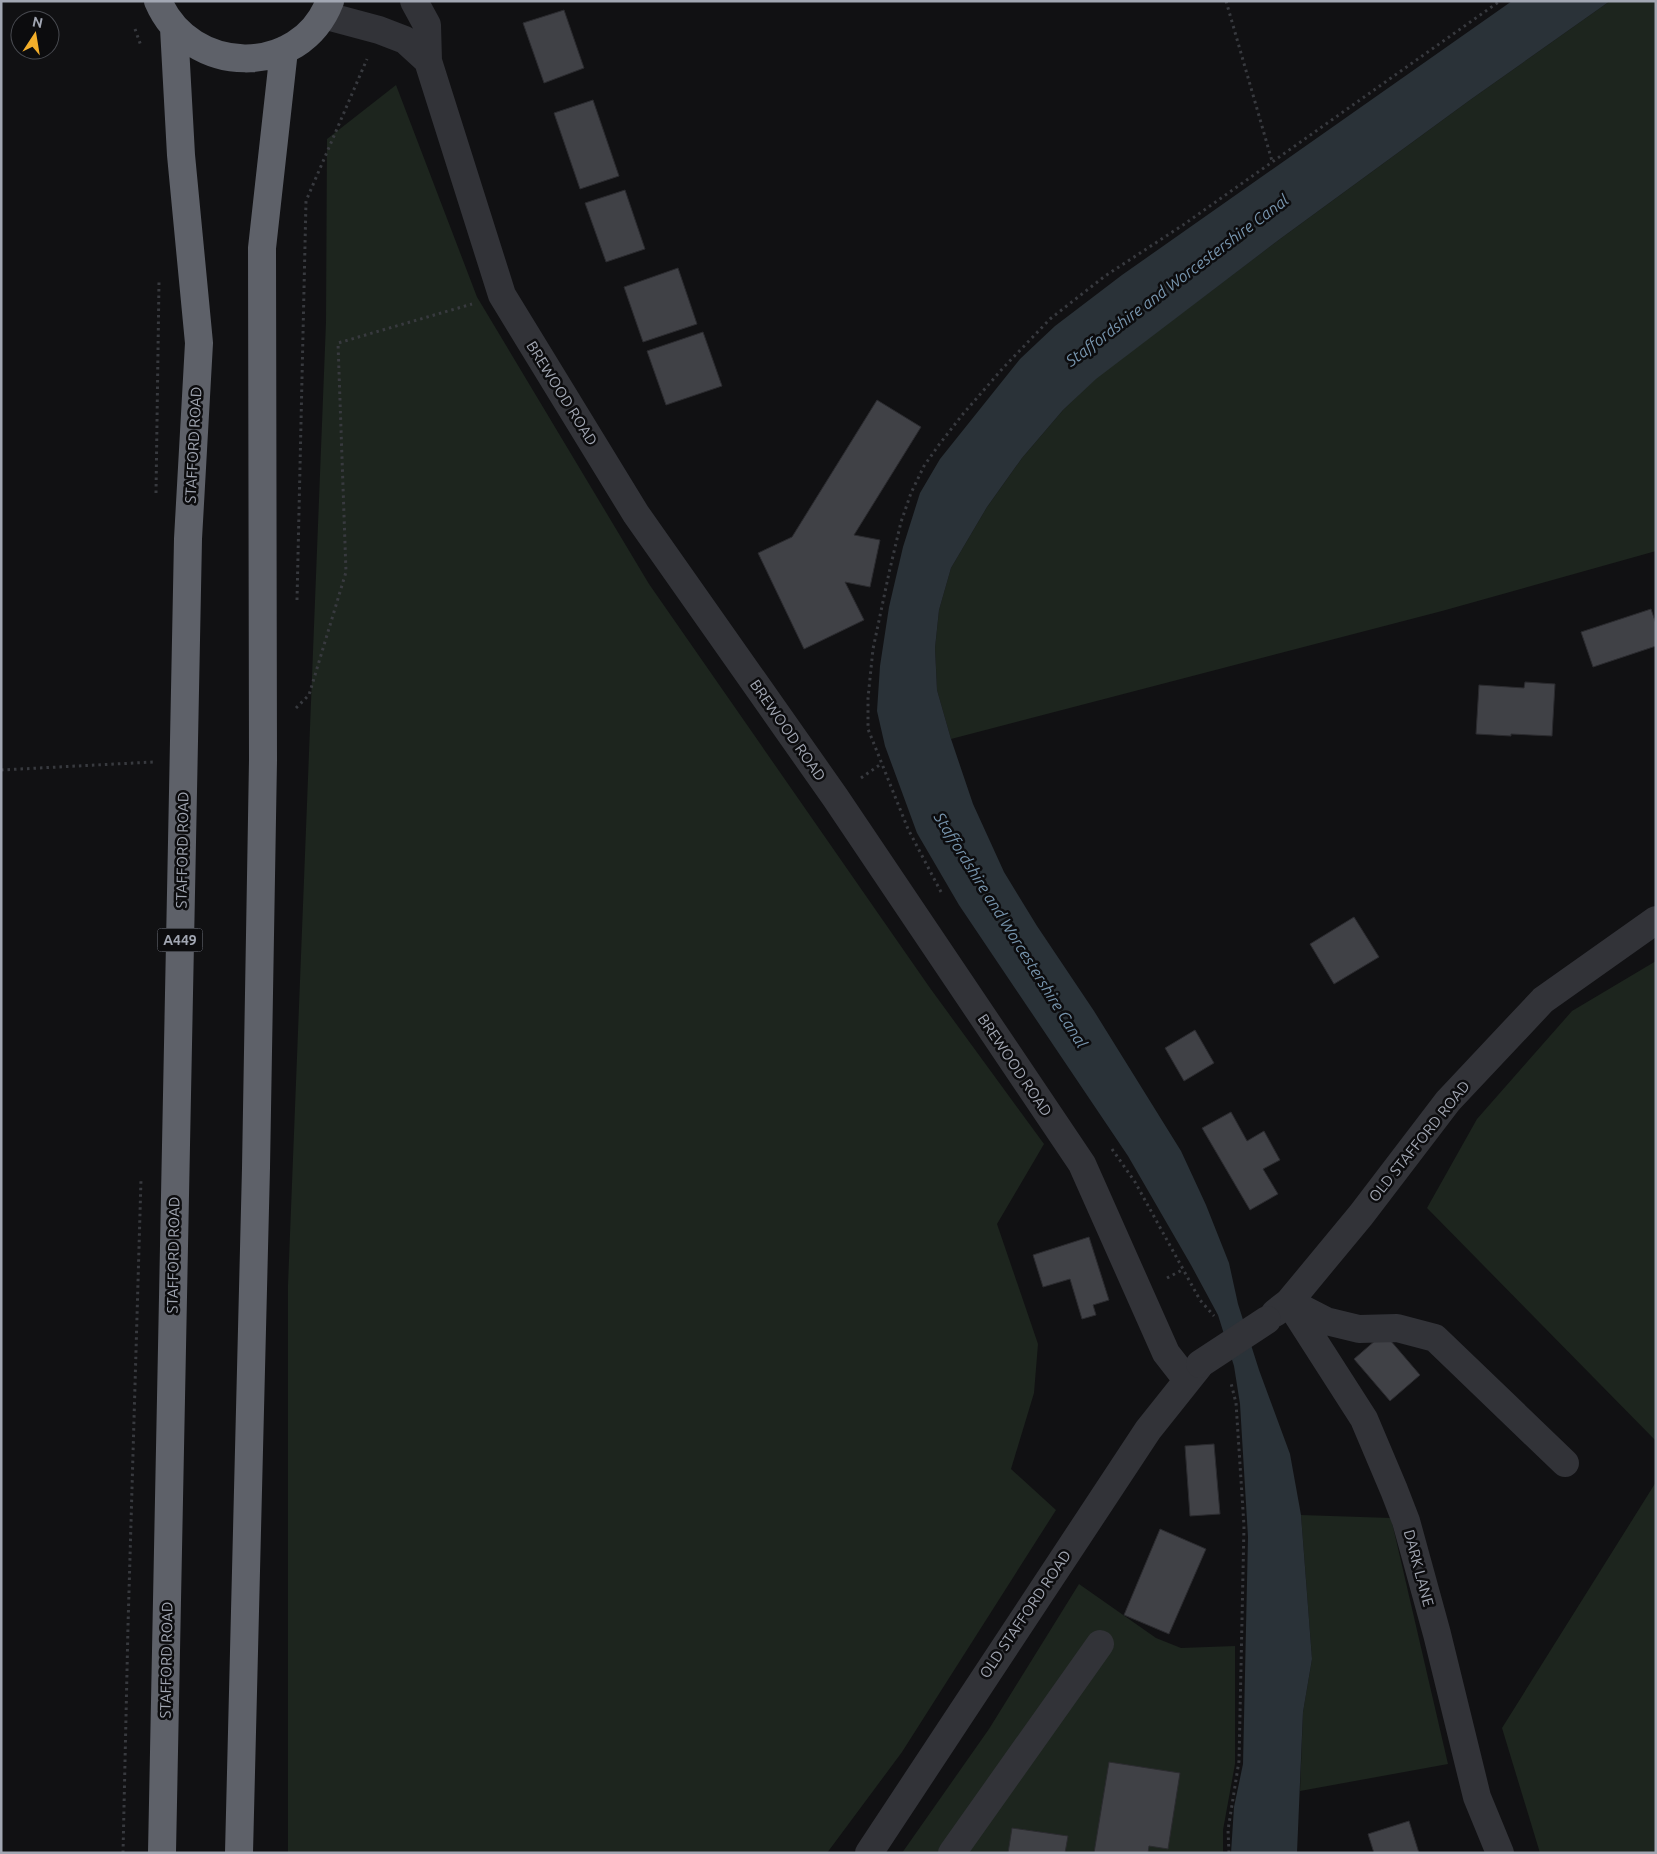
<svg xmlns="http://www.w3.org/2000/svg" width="1657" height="1854" font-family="Ubuntu,sans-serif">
<rect width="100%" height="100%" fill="#111113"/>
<path fill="#1d251e" d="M1610,1H1656V551L1442,611L951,739L937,690L935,648L939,610L951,568L987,507L1022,458L1063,410L1096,378L1280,239L1470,100Z
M396,85L477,297L649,584L930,988L1044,1144L997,1224L1038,1344L1034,1393L1011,1469L1056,1510L902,1752L827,1853H288V1285L326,322L327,139Z
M1656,961V1441L1427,1208L1477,1119L1572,1011Z
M1656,1482V1853H1540L1502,1728Z
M1301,1515L1391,1518L1448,1764L1300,1791L1303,1712L1312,1659Z
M1079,1584L1156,1638L1181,1648L1235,1646V1764L1223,1830V1853H902L989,1729Z"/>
<path fill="#2a3238" d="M1512,1H1610L1470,100L1280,239L1096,379L1063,410L1022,458L987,507L951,568L939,610L935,648L937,690L951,739L973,804L1004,872L1037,926L1094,1011L1181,1151L1206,1205L1229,1263L1238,1304L1259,1370L1290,1454L1301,1515L1312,1659L1303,1712L1297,1853H1231L1234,1807L1243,1764L1248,1537L1240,1404L1234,1366L1218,1315L1191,1265L1128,1156L959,905L917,833L885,746L877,711L880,666L889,607L903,547L920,493L940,459L1020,359L1055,326L1122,275Z"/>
<path fill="#404146" stroke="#2b2b2f" d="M564,10L584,68L544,83L523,23Z
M593,100L619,176L580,189L554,113Z
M625,190L645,249L606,262L585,203Z
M678,268L697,324L643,342L624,287Z
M703,332L722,386L666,405L647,351Z
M877,400L921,427L854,535L880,540L870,587L845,582L864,620L804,649L758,553L792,537Z
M1651,609L1656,624V646L1593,667L1581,632Z
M1525,682L1555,684L1552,736L1511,734V736L1476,734L1479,685L1524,688Z
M1354,917L1379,957L1334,984L1310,944Z
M1195,1030L1214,1063L1184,1081L1165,1048Z
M1231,1112L1247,1141L1264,1131L1280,1160L1263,1169L1278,1194L1250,1210L1202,1128Z
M1089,1237L1109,1300L1093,1305L1096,1315L1082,1319L1070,1279L1043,1287L1033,1255Z
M1384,1333L1420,1375L1390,1401L1354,1359Z
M1214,1444L1220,1514L1190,1516L1185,1446Z
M1160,1529L1206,1549L1169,1634L1124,1615Z
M1109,1762L1180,1773L1168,1849L1149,1846L1148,1853H1094Z
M1409,1821L1419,1853H1374L1368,1834Z
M1012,1828L1068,1836L1065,1853H1008Z"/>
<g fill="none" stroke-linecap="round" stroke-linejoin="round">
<path stroke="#383a3f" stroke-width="3" stroke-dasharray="2.5 4" stroke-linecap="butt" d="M1226,1L1272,161
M135,29L141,46
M156,493L159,281
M297,600L306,201L367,59
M296,708L309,695L346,572L338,343L472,304
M1,770L153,762
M861,778L881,764
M941,892L908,829L868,729V698L873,649L889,573L901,522L911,493L924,466L938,446L963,414L1003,368L1050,319L1105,276L1183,225L1500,1
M1112,1149L1135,1182L1200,1300L1214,1316
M1167,1278L1184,1269
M123,1853L128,1626L141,1179
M1229,1853L1228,1830L1239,1761L1244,1526L1236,1403L1231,1383"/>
<path stroke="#323338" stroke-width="28" d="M414,1L427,25L428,61L502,295L636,514L835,797L1082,1164L1166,1353L1187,1380
M323,15L379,30L405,40L428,61
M1289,1302L1364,1419L1394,1490L1406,1521L1437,1634L1477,1797L1500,1853
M1289,1302L1326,1321L1359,1329L1397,1328L1435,1338L1565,1463
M1275,1313L1289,1302L1361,1215L1448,1101L1543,1000L1656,920
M869,1853L1148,1430L1199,1366
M952,1853L1100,1644"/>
<path stroke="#5e6169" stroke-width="28" d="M158,1C190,76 300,79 330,1
M162,1853L188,539L199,343L181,155L174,28
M239,1853L256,1168L263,760L262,248L284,50"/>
<path stroke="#323338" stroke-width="28" d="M1200,1364L1267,1320"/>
</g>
<g text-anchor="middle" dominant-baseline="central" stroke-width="5" stroke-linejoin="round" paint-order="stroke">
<rect fill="#0c0c0e" stroke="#757882" stroke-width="1" x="157.5" y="928.5" width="45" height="23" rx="4"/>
<g font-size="14" font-weight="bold" fill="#a2a7b3">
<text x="180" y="940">A449</text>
</g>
<g font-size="15" fill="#a2a7b3" stroke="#0c0c0e">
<text transform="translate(562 393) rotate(58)">BREWOOD ROAD</text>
<text transform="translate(193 445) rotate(-87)">STAFFORD ROAD</text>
<text transform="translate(788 730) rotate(55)">BREWOOD ROAD</text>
<text transform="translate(182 850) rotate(-89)">STAFFORD ROAD</text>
<text transform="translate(1015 1065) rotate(56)">BREWOOD ROAD</text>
<text transform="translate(1419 1141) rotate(-51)">OLD STAFFORD ROAD</text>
<text transform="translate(173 1255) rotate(-89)">STAFFORD ROAD</text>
<text transform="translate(1419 1568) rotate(75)">DARK LANE</text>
<text transform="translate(1025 1614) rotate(-56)">OLD STAFFORD ROAD</text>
<text transform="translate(166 1660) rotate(-89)">STAFFORD ROAD</text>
</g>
<g font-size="16" font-style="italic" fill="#7896af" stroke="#0c0c0e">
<text transform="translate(1177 280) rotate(-37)">Staffordshire and Worcestershire Canal</text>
<text transform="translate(1011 930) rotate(58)">Staffordshire and Worcestershire Canal</text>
</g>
</g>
<rect width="1657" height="1854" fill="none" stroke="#a2a7b3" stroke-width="5"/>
<g transform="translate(35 35) rotate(12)"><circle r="24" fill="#0c0c0e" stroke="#484a50"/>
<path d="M0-4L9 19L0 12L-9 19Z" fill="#f2ae2a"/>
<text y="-8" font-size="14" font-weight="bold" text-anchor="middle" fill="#a2a7b3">N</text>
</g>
</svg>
